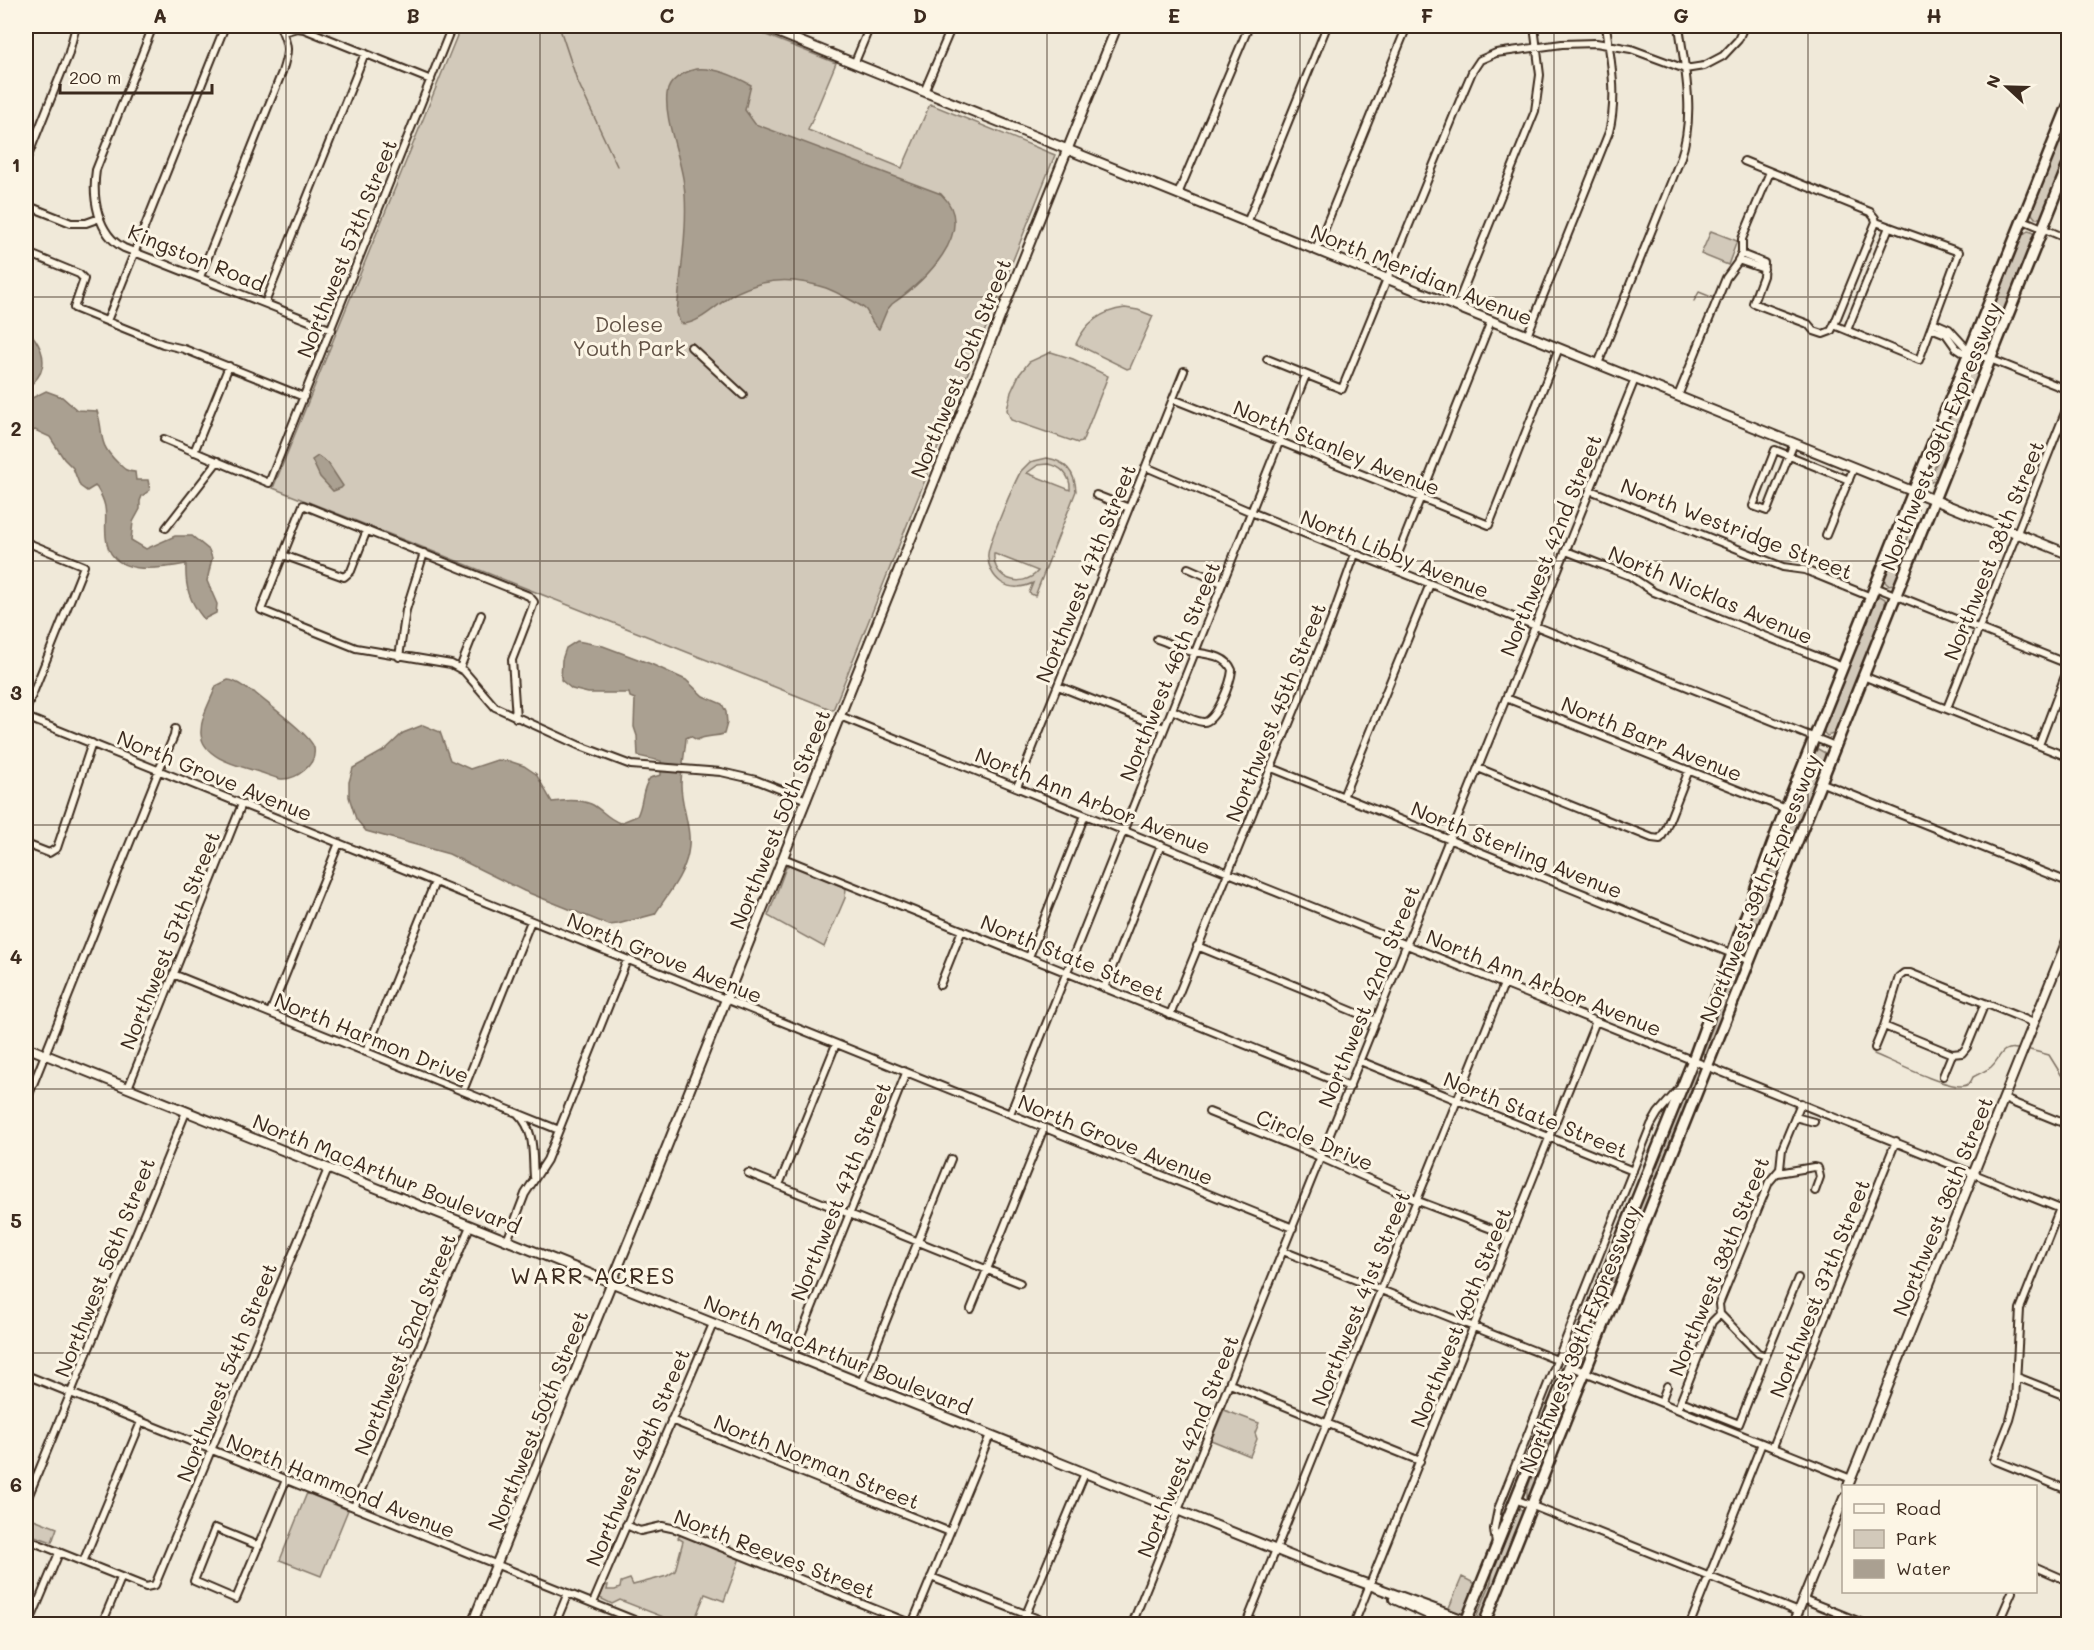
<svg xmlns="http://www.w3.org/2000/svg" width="2094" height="1650" font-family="Mali,sans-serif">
<rect width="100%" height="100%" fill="#f0e9d9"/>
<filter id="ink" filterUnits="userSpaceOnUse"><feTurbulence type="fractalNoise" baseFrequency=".0167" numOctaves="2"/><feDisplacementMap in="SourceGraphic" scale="12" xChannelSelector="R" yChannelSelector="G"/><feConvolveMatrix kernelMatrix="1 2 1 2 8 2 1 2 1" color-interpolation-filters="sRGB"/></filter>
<g filter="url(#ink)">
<path fill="#d2c9ba" stroke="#867a6c" stroke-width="1.5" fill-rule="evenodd" d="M461,26H743L836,63L808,130L902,168L930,104L1055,155L833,710L273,488Z
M2068,118V153L2044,215L2040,218H2035L2032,214L2033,207Z
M1711,231L1737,241L1728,265L1701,254Z
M2028,231L2032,232L2034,235L2033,241L1992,345L1987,349H1982L1979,346L1980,339L2022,235Z
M1125,308L1138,310L1153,316L1130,368L1127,369L1076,344C1085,323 1101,311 1125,308Z
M1051,352L1073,359L1108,376L1082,442L1078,443L1011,420L1007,410L1011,392L1019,375L1029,362Z
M1973,362L1980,365L1981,370L1938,476L1934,481L1929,483L1941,450L1945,423L1968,368Z
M1047,458C1065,461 1075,472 1076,491L1035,596L1029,593L1033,583C1023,588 1011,589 1002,583C993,577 987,565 988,554C989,542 1014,483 1021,471L1030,462ZM1048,464C1061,466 1071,476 1070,490L1027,473L1038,465ZM994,554H995L1038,571C1022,590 992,579 994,554Z
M1916,507H1918C1917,519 1910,529 1907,541C1903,555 1903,571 1894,584L1888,585L1885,582V574L1909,514Z
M1880,596L1885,599V606L1837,729L1833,734L1827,736L1824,733V725L1874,602Z
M1818,749L1825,753L1824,760L1748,949L1743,947V940L1765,874L1812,755Z
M792,865L846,888L845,898L824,947L768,916L785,870L787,866Z
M1739,964L1741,970L1710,1051L1704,1056L1703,1051L1714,1024L1719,1003L1735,965Z
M1695,1070L1697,1074L1680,1123L1586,1358L1581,1361V1356L1595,1313L1691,1074Z
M1571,1377L1574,1378L1573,1382L1564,1406L1558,1428L1532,1493L1527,1497V1491L1540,1450Z
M1224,1410L1259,1423L1255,1433L1257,1439L1250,1456L1211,1440Z
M307,1493L348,1510L321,1576L280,1560Z
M1519,1508L1524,1513L1479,1621L1477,1616L1491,1582L1493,1568L1516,1510Z
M26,1516L57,1528L52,1542L26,1533Z
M681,1534L740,1558L724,1601L705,1594L693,1624H681L620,1600L612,1604L600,1598L604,1586L608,1585L607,1590H615L620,1588L621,1582L630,1579L633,1585L667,1576L675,1571L683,1541L678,1538Z
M1462,1577L1476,1584L1463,1613L1459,1614L1448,1610Z"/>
<path fill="#aaa091" stroke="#7e7163" stroke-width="1.5" d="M696,69C715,67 735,76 751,85L745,110L755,124L941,194C980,231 922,283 892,304L887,310L879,329C871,324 871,317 866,310C862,305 834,291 826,288C806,281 783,278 762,283C752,286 741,290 732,295C719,303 695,328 680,323L677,313C680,274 689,222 684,185C681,157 664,120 667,94C668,80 684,72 696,69Z
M26,328C31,331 31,334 35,339C48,358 45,376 26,388Z
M46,391L62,397L77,410L97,411C105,435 96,442 118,463C124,469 127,472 135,472L136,480H148L150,490L142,496L140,501V509L133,522L131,540L146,549L175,536H192L209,550L212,558L207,581L217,604L216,613L204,619C189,601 185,587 186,564C159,569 109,578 106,537C104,515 110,509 97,488L95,486L87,491L80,486L73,468L64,459L50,437L35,430L26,434V401Z
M318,456L328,463L343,486L341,488L333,491L320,477L312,460Z
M577,641L603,646L651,664L686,680L703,696L722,704L726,712L727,723L724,734C714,737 706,735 697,740L690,736L686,738C685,754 681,769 681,785C681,807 693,830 688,853C684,875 667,895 655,914L618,924L609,925L524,891L449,854L366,831L356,819L349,797V782L353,768L385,750L403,733L423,725L440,732L450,760L470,769L497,760L509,761L524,766L536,774L552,802C565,800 579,799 591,804C602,809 606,818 620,823L637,816C644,802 641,789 650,778L661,775V761L638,756L637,736L634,727L635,699L630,697L629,693H588L572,689L561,680L562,660L566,648Z
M228,680C239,681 244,689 254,692C266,703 311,735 314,748C317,765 296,780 281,779C274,778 266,774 259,772C240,766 203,759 201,734C200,717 211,701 216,686Z"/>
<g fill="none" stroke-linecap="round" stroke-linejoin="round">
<path stroke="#7e7163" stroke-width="1.5" d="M559,26L577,80L617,166
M26,29H30L29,26
M1694,301L1699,292L1716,299
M2030,1050L2049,1055L2062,1076L2068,1081
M1874,1054C1893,1062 1946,1088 1963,1086C1969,1085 1971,1082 1973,1077C1978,1074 1986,1071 1991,1067C2001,1058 2000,1046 2017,1049"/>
<g stroke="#3b2a1e" stroke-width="10">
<path id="minor" d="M153,26L96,170C92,197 97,234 124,248L332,330
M283,32L297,28L304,29L431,80
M855,62L870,26
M924,92L952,26
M26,161L68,56L76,26
M1178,194L1249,26
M26,205L71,223H86L100,218
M2023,220L2068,239
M1247,223L1327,26
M1316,250L1407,26
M28,253L79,274L84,279L74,308L163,344L184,349L304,397
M1741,254L1764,263L1763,276L1753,303L1808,324L1814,331L1823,334L1831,331L1834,325L1919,360L1959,252L1876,222L1875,218L1870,212L1744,161
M1738,260L1764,269
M200,277L282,72C289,50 289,47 280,26
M265,303L365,53
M1456,307L1535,111L1540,75L1534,26
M107,321L225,26
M1933,322L1949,329L1970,352
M1834,325L1876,222
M1931,328L1946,334L1956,348L1962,352H1970L1990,359L2068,390
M1847,330L1889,227
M1527,336L1609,132C1618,96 1611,62 1606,26
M691,347L743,395
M1267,359L1342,389L1463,93L1472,72L1480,60L1496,53L1562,44L1596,43L1631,49L1685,69L1704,66L1723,56L1738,40L1744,26
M1598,364L1680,160C1696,115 1685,71 1679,26
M1678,396L1726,278L1737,263L1742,252V239L1770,172
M1173,399L1489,525L1559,348
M164,439L269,483L452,26
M1794,443L1767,511L1753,506L1775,450L1849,480
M194,452L229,366
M1146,467L1251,512L1835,746
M1590,490L1783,567L1805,570L1871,597
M1096,495L1129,508
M166,528L218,461
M1826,535L1854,467
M26,542L84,566L27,708L26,719
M1566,551L1630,576L1654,592L1843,667
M283,555L344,577L351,571L367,530
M1188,568L1222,583
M1392,569L1491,321
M1875,587L2068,664
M1157,639C1167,642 1176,647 1185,650C1200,655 1225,652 1232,670C1231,682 1216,723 1203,722C1193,721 1181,714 1172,710
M399,657L406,610L424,553
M460,668L481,615
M1863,676L2068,757
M1058,686L1164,728
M1506,698L1786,809
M1947,708L2068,405
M840,716L2068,1212
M26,717L1293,1228
M516,718L512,660L532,608L534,602L529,596L303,505L261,610L356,648L451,664L464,671L495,707L578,745L631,765L721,772L756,780L807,800
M2039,745L2068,668
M1272,768L1750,961
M1478,768L1652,838L1660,839L1665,831L1689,770
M1820,782L2068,882
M1017,787L1184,371
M1343,797L1430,584
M26,844L49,853L57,848L92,743
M783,858L1350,1087
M1197,946L1328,999L1340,1006L1376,1021
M1029,957L1085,815
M173,974L559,1130
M940,985L962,930
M1104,988L1161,845
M270,1013L339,843
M1170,1015L1331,621L1355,554
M1884,1026L1952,1054L1962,1053L1967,1047L1985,1003
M1875,1048L1884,1026L1899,977L1904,973H1910L2034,1023
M366,1052L435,882
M1360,1061L1633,1171
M1943,1076L1952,1054
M128,1088L242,804
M463,1091L531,921
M2004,1099L2068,1125
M26,1102L159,770L174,736L175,729
M1209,1112L1313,1154L1418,1201L1510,1236
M518,1114C536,1132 532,1154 534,1177
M1010,1114L1306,375
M1795,1117L1814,1122
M748,1173L1020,1283
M1778,1173L1814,1167L1818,1168L1820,1177L1815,1191
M779,1185L836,1044
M2060,1208L2020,1309L2015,1401L2010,1420L1994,1460L2068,1490
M507,1241L525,1194L547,1160L627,960
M1283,1251L1557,1360
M971,1309L1044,1128
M1720,1314L1758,1353L1766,1356L1798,1278
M793,1355L906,1073
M1570,1366L1851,1479
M26,1375L644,1624
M2017,1377L2068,1397
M861,1383L951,1159
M1230,1384L1420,1461
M1681,1401L1739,1424L1766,1356
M1661,1402L1667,1386
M1678,1408L1712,1322L1720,1314L1719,1304L1769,1182L1780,1169L1782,1149L1801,1103
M671,1420L950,1532
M1773,1447L1896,1141
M1515,1499L1798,1612
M26,1502L186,1112
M354,1507L470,1226
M626,1525L640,1531L662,1526L676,1529L912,1624
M26,1539L146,1587L155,1585L328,1169
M1496,1544L1494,1529L1498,1509L1651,1125L1658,1113L1678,1090
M259,1546L215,1528L194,1581L236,1599L286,1480
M83,1562L141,1422
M2036,1567L2068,1581
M931,1577L1051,1624
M1803,1599L1865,1624
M593,1603L713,1324
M29,1624L59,1553
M102,1624L121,1578
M555,1624L568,1593
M912,1624L990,1435
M1022,1624L1085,1473
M1132,1624L1635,379
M1246,1624L1504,984
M1354,1624L1596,1021
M1690,1624L1762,1443
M1998,1624L2012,1592"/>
</g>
<g stroke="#3b2a1e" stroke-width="12">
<path id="major" d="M762,26L2068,554
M26,1047L1299,1559L1475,1624
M1848,1486L2068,938
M1394,1599L1450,1624
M472,1624L641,1211L1117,26
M1793,1624L1844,1498"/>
</g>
<g stroke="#3b2a1e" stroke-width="14">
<path id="highway" d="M1465,1624L1693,1060L1780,823L2068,106
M1484,1624L2068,165"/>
</g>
<use href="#minor" stroke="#fcf5e5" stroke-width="6"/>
<use href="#major" stroke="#fcf5e5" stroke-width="8"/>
<use href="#highway" stroke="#fcf5e5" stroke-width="9"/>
</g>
</g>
<path fill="none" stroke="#3b2a1e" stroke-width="1.5" stroke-opacity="0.55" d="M286,26V1624M540,26V1624M794,26V1624M1047,26V1624M1300,26V1624M1554,26V1624M1808,26V1624M26,297H2068M26,561H2068M26,825H2068M26,1089H2068M26,1353H2068"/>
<g text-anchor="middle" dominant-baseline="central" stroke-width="6" stroke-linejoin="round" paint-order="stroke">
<g font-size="21" fill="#3b2a1e" stroke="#fcf5e5">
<text transform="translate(346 248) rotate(-68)">Northwest 57th Street</text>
<text transform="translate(197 257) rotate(22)">Kingston Road</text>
<text transform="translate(1422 274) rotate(22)">North Meridian Avenue</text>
<text transform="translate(960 368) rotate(-68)">Northwest 50th Street</text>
<text transform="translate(1940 436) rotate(-68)">Northwest 39th Expressway</text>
<text transform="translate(1337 447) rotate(22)">North Stanley Avenue</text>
<text transform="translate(1737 528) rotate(21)">North Westridge Street</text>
<text transform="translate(1550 545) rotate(-68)">Northwest 42nd Street</text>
<text transform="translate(1993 550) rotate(-68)">Northwest 38th Street</text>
<text transform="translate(1395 553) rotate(22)">North Libby Avenue</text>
<text transform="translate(1085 573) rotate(-68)">Northwest 47th Street</text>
<text transform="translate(1711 594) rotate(23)">North Nicklas Avenue</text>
<text transform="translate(1169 671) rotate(-68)">Northwest 46th Street</text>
<text transform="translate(1275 712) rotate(-68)">Northwest 45th Street</text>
<text transform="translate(1652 738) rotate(22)">North Barr Avenue</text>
<text transform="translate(215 775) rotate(22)">North Grove Avenue</text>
<text transform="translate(1093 800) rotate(22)">North Ann Arbor Avenue</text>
<text transform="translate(779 819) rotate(-68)">Northwest 50th Street</text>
<text transform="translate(1517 849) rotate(22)">North Sterling Avenue</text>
<text transform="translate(1759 888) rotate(-68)">Northwest 39th Expressway</text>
<text transform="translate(169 940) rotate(-68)">Northwest 57th Street</text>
<text transform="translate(665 957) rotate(22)">North Grove Avenue</text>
<text transform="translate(1073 957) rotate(22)">North State Street</text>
<text transform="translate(1544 982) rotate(22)">North Ann Arbor Avenue</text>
<text transform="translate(1368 996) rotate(-68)">Northwest 42nd Street</text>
<text transform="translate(372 1037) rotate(22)">North Harmon Drive</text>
<text transform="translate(1536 1114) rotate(22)">North State Street</text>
<text transform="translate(1116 1139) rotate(22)">North Grove Avenue</text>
<text transform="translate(1315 1139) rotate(23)">Circle Drive</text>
<text transform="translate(387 1173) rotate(22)">North MacArthur Boulevard</text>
<text transform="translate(840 1191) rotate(-68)">Northwest 47th Street</text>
<text transform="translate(1942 1206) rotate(-68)">Northwest 36th Street</text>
<text transform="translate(1718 1266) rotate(-68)">Northwest 38th Street</text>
<text transform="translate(104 1267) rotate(-68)">Northwest 56th Street</text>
<text transform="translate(1819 1288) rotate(-68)">Northwest 37th Street</text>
<text transform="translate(1360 1298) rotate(-68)">Northwest 41st Street</text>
<text transform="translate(1460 1317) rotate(-68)">Northwest 40th Street</text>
<text transform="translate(1579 1339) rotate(-68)">Northwest 39th Expressway</text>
<text transform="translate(404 1344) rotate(-68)">Northwest 52nd Street</text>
<text transform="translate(838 1354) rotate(22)">North MacArthur Boulevard</text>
<text transform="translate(226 1372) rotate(-68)">Northwest 54th Street</text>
<text transform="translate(537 1420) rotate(-68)">Northwest 50th Street</text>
<text transform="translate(1187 1446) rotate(-68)">Northwest 42nd Street</text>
<text transform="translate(637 1457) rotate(-67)">Northwest 49th Street</text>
<text transform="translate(817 1461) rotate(22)">North Norman Street</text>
<text transform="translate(341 1485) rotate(22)">North Hammond Avenue</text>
<text transform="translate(775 1553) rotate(21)">North Reeves Street</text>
</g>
<g font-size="21" fill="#615245" stroke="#fcf5e5">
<text x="629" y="323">Dolese<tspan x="629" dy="24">Youth Park</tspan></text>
</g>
<g font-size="24" letter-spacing="1.5" fill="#3b2a1e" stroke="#fcf5e5">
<text x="593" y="1274">WARR ACRES</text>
</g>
</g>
<rect width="2094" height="1650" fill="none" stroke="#fcf5e5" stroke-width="66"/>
<rect x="1842" y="1485" width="195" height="108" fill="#fcf5e5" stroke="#afa495" stroke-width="1.5"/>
<rect x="1854" y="1504" width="30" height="9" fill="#fcf5e5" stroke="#afa495" stroke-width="1.5"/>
<text x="1896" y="1515" font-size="18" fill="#3b2a1e">Road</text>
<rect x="1854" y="1530" width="30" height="18" fill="#d2c9ba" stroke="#afa495" stroke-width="1.5"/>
<text x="1896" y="1545" font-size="18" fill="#3b2a1e">Park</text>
<rect x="1854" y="1560" width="30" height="18" fill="#aaa091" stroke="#afa495" stroke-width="1.5"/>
<text x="1896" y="1575" font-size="18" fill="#3b2a1e">Water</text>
<g transform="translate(2007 87) rotate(292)" stroke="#fcf5e5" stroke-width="4.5" paint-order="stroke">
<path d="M0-4.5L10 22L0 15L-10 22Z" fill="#3b2a1e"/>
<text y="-9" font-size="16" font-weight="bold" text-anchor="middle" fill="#3b2a1e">N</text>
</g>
<path d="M60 84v9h152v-9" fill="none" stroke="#3b2a1e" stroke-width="3"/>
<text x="69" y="84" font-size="18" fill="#3b2a1e" stroke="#fcf5e5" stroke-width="4.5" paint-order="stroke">200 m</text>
<rect x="33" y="33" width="2028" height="1584" fill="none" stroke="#3b2a1e" stroke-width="2"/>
<g font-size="20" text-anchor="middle" font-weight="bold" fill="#3b2a1e">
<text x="160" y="23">A</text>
<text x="413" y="23">B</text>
<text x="667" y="23">C</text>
<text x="920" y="23">D</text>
<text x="1174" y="23">E</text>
<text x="1427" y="23">F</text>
<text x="1681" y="23">G</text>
<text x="1934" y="23">H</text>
<text x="16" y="172">1</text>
<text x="16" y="436">2</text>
<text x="16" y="700">3</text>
<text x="16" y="964">4</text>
<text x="16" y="1228">5</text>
<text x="16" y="1492">6</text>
</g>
</svg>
